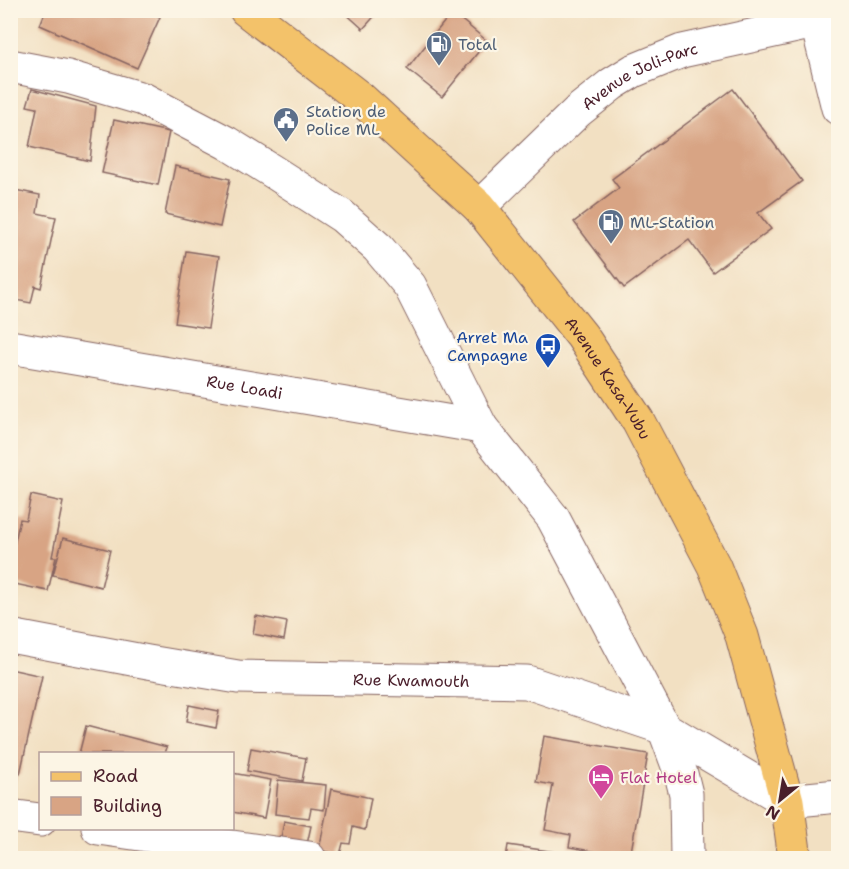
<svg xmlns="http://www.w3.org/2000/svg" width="849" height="869" font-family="'Shantell Sans',sans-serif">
<rect width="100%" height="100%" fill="#fcf5e5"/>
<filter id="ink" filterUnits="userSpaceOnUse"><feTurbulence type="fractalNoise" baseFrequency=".0167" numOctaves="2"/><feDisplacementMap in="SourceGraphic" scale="12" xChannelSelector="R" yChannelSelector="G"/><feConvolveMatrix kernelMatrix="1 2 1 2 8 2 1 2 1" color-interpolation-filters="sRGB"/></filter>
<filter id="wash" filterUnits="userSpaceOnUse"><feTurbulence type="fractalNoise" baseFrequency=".008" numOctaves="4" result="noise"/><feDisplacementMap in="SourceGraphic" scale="24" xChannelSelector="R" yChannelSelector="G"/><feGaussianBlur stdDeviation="1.35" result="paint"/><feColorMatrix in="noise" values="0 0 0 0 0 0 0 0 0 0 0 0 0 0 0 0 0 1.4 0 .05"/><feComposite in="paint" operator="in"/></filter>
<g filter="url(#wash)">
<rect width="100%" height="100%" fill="#f2e0c2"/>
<g id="blocks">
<path fill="#d8a484" d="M46,10H146L160,17L137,68L40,25Z
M342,10H380L363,29Z
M452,12L487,41L442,97L407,69Z
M32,89L96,106L90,161L29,147L37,108L27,106Z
M733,89L802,181L758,213L771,229L713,272L689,240L624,288L574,222L619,188L612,179Z
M114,120L169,132L158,185L102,173Z
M10,123L16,124L12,152H10Z
M175,166L230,179L220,227L165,214Z
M10,189L40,195L37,213L56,217L41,288L35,286L31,303L10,299Z
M186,251L219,256L208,328L175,323Z
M31,495L63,502L52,557H56L48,591L10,583V563L20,519L26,520Z
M63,538L110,550L101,587L53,575Z
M256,616L287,622L284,640L253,634Z
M10,669L42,676L20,774H17L12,801Z
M189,705L219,711L216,728L186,722Z
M86,726L167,747L165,754H79Z
M544,736L648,754L630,858L569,847L571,835L545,830L553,785L536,782Z
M251,748L306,758L302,781L247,771Z
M232,773L271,780L264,818L232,812Z
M278,780L326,785L324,810L311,808L309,818L275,814Z
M331,789L371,798L365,830L353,827L350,844L343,843L340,855L319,850Z
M284,821L311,826L306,849L280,844Z
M508,845L555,852L554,858H506Z
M74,853L94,857V858H73Z"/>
</g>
</g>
<g filter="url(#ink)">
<use href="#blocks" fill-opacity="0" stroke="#856360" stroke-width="1.5"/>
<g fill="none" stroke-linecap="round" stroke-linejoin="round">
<g stroke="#856360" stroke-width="35">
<g id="minor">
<path d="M818,10L817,23L838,108"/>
<path d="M10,66L68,77L143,99L227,143L272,171L342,216L378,248L410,286L481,427L553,518L664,728L681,774L686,794L687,858"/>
<path id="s1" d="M479,207L578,111L612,84L633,71L682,51L838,17"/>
<path id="s2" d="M10,347L481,427"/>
<path id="s3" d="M10,636L148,662L238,677L527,682L664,728L787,801L838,796"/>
<path d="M10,816L40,820"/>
<path d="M98,828L309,858"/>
</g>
</g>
<g stroke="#856360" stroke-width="35">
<g id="major">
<path id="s4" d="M246,10L360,98L479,207L582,336L638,421L714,566L742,636L787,801L795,858"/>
</g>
</g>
<use href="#minor" stroke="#fff" stroke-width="33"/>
<use href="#major" stroke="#f3c26a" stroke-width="33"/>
</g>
</g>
<defs>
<g id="fuel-pin" transform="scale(1.35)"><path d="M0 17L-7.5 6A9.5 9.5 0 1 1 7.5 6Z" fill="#5c6f8a" stroke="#fcf5e5"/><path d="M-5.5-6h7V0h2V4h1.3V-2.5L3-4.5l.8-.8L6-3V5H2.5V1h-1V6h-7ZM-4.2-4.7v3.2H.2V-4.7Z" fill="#fff"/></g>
<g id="civic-pin" transform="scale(1.35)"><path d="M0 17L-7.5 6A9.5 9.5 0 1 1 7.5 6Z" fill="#5c6f8a" stroke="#fcf5e5"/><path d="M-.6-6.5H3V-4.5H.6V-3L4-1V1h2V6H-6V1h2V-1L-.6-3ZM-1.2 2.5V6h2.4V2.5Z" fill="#fff"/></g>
<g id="bus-pin" transform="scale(1.35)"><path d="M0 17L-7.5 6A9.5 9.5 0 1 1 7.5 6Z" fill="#1a4fb4" stroke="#fcf5e5"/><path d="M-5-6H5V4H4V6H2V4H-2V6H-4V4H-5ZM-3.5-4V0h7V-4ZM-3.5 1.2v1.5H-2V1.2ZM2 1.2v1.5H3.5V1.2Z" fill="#fff"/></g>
<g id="hotel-pin" transform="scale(1.35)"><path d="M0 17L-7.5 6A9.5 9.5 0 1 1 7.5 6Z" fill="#d1479c" stroke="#fcf5e5"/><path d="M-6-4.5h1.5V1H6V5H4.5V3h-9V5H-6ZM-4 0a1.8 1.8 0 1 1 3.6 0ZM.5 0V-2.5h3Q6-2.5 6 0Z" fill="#fff"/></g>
</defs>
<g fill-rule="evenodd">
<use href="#fuel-pin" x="439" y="44"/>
<use href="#civic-pin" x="286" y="120"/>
<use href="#fuel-pin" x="611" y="222"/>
<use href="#bus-pin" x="548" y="346"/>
<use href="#hotel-pin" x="601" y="777"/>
</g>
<g text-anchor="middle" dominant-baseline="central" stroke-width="4.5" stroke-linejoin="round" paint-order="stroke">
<g font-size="16" fill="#4e5e75" stroke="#fcf5e5" text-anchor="start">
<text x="458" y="44">Total</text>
<text x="306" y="111">Station de<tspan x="306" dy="18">Police ML</tspan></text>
<text x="630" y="222">ML-Station</text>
</g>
<g font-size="16" fill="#4a1f2b" stroke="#fcf5e5">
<text stroke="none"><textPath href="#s1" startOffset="210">Avenue Joli-Parc</textPath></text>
<text stroke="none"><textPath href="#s4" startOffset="520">Avenue Kasa-Vubu</textPath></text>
<text stroke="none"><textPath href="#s2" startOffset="238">Rue Loadi</textPath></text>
<text stroke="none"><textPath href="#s3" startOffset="405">Rue Kwamouth</textPath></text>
</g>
<g font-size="16" fill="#164399" stroke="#fcf5e5" text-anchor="end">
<text x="528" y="337">Arret Ma<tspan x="528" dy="18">Campagne</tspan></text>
</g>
<g font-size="16" fill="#b23c85" stroke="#fcf5e5" text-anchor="start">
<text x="620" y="777">Flat Hotel</text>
</g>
</g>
<rect width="849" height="869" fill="none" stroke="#fcf5e5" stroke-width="36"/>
<rect x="39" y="752" width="195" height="78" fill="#fcf5e5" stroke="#b59f9b" stroke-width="1.5"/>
<rect x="51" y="772" width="30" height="9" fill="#f3c26a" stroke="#b59f9b" stroke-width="1.5"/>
<text x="93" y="782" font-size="18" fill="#4a1f2b">Road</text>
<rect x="51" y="797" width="30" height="18" fill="#d8a484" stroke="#b59f9b" stroke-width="1.5"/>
<text x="93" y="812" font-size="18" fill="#4a1f2b">Building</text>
<g transform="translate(780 800) rotate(210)" stroke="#fcf5e5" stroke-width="4.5" paint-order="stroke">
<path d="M0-4.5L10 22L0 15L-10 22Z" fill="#4a1f2b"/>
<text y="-9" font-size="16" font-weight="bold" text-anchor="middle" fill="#4a1f2b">N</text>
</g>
</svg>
